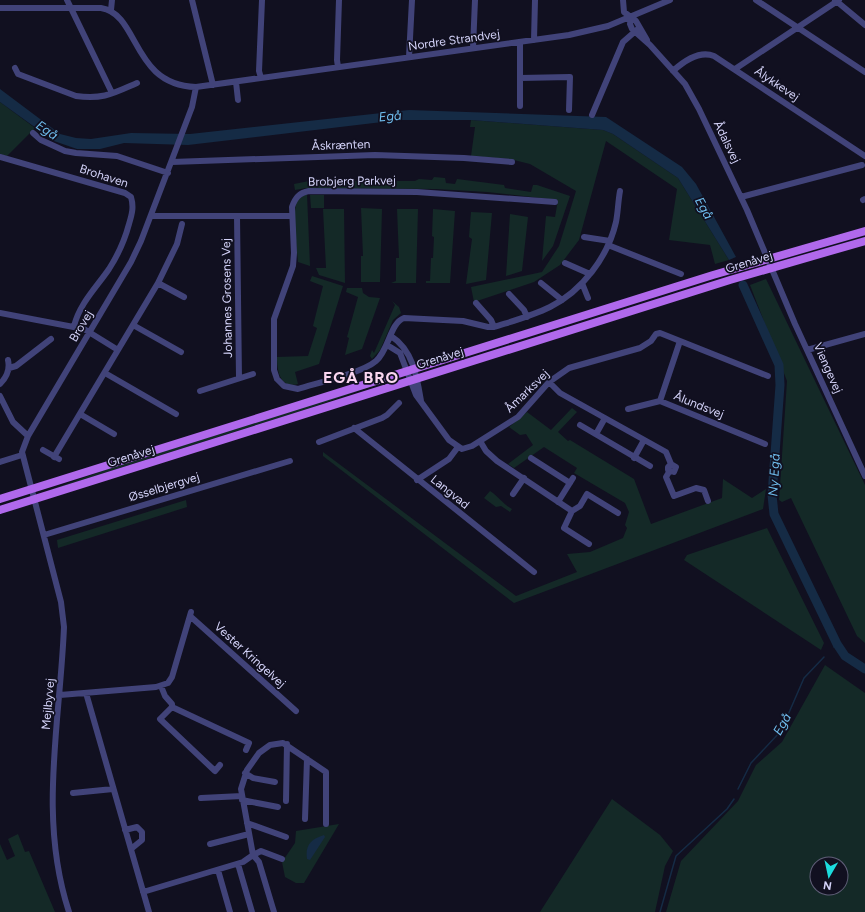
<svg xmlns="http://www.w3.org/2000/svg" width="865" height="912" font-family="Figtree,sans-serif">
<rect width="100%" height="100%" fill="#111020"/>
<path fill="#142927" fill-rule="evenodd" d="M0,102L35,128L7,156L0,154Z
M471,120L603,130L613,134L678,178L729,260L715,264L710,245L669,240L677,189L606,141L579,240L560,265L534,282L474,302L471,287L542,272L559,246L576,191L530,164L510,159L471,156L475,127H470Z
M434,177L445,178L446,183L455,184L457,179L504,185L505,188L531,192L533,185H537L570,196L553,246L542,261L546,216L555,217L558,200L487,192L436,189L306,188L295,190L294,184L309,181H415L419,179L432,180Z
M307,194L310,266L298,262C297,250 292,211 297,202C300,197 303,196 307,194Z
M310,195H324V208H311Z
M361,208L382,209L380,282H361V256H363Z
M323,209H344L345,283L319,275L316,268H326Z
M397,209H418L416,283H391L396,281V258H399Z
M433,209L455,211L450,283H426V281H430L431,258H433L434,237L432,236Z
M471,212L492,213L486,280L466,284L472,239L469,237Z
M510,214L528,217L522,271L506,276Z
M312,276L343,286L319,364L295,372L298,384C280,389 277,371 277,357L308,356L317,328L313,326L323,286L310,281Z
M766,279L865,485V643L857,636L791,498L782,502L779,500L787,381L750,285Z
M347,288H362L363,293L369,297L380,298L362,349L345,355L349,338L347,337L358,297L346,292Z
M392,301L399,307L401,313L393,320L380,350L372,359L370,356L372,350L374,353L395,305Z
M401,376L307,409L44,492L119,465Z
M572,408L577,412L558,432L568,441L570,440L634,479L651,524L722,498L723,479L752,498L766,489L763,509L514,603L323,456V452L516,596L577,572L567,554L590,552L623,538L627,528L625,525L629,512L625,503L574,473L577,468L544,447L514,468L508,464L533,445L526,434L520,435L509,427L527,412L551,430Z
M490,491C499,497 503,504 512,509L510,512L501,506L496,507L484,498Z
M186,500L187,507L58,548L57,540Z
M767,528L824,643L821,650L684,560L687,555Z
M825,665L865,693V912H666L681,861L738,801L756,765L782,742ZM817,864H841V888H817Z
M612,799L660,835L673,851L665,866L655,912H540Z
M339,824L304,883H296L285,877L282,862L295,843L296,831Z
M18,834L25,852L29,851L55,912H0V844L7,860L15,856L8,839Z"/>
<path fill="#152b45" d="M0,89L60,134L76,138L91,139L131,133L190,134L409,110L606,117L682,167L696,184L736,257L729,260L678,178L613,134L603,130L471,120H399L188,145L124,143L100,149H77L54,141L0,102Z
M324,835L325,837L310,860L307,859C305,845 311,839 324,835Z"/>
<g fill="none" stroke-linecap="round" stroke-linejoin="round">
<path stroke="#152b45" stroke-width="1.5" d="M834,647L837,644
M738,789L751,763L781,731L804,678L824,657
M660,912L676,856L727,809L734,799"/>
<path stroke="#152b45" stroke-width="9" d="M743,285L779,365L780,385L772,495L774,514L837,644L845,656L865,669"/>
<path stroke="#414379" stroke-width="6" d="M67,0L112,93
M192,0L213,85
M623,0L624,12L636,21L647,40
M756,0L865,72
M835,0L865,25
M0,8H101C140,14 131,85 196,87L569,35L608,26L670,0
M111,10L112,0
M631,17L630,24L632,29L650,45L685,84L699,109L747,210L795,324L865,476
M534,40L535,0
M473,48L475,0
M409,57L412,0
M338,67L337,60L339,0
M15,68L18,74L76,96C103,100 114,93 137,83
M735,69L839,0
M673,71C684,61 699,50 714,56L865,156
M261,78L259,71L262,0
M520,78L570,77L569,110
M236,82L238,100
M520,106V42
M592,115L623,42L639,28
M33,133L41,140L65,151L76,153L117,156L168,173
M0,157L125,193L131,197C134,207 132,214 129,224C125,239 118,255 109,269C96,288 80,303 74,326
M172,162L375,155L464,158L512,162
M741,197L862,165
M863,200L865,199
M555,202L417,192L309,191C299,193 295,198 292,207L294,253L293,266L274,319V370L277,379L284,386L298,389C317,383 362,373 376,361C389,350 390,323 404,318L463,321L488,327H494C513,321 532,316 550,307C582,291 608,257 616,222C618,212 618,202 620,191
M151,216H292
M237,216L239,378
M584,237L610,241
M608,245L681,274
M565,263L590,274
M158,283L184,297
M541,283L562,300
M582,283L588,298
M509,294L524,310L527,317
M476,303L491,320L494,327
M0,313L84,329L118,350
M133,325L181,352
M391,336C413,350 417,377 421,401
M680,341L660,401L765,444
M387,345L400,353L416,395L449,440L462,449L472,446L518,417L549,382L569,368L640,348L651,341L656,334L660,333L768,376
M807,350L865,334
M9,368L16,366L51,339
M105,373L176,414
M549,382L560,393L666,452L671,464L676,467L674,472L668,470V467L671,464
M0,384C7,377 10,369 8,360
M200,391L253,374
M0,396L13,422L28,436
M628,409L660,401
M80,414L114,434
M580,425L650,466
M354,428L534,572
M596,434L605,418
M480,441L486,451L497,461L572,511
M319,442L382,418L387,415L399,403
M43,450L59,459
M54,457L158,283L177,244L182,224
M531,458L570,483
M634,458L644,440
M0,462L22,455
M669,472L666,477L674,496L696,488L704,490L708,501
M417,480L449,459L458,447
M513,494L524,478
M558,502L573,478
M44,535L290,461
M589,544L564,528L572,511L580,506L587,494L618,513
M190,616L296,711
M161,686L165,696L172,704V707
M86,693L149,912
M60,695L156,687L168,683L172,677L191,612
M220,765L215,771L160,719L172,707L249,743L246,750
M245,773L253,778L275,782
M73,793L113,789
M201,798L242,796
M242,800L278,807
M286,801L287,744
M305,819L307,759
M247,823L286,837
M125,830L137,827L142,832V840L131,849
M210,844L249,834
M238,864L252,912
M218,870L230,912
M143,892L243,862L253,855L241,789L247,770L259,753L270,745L283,743L326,772V824
M69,912C38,818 60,724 64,627L61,602L22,452L28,436L131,262L141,241L192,107L196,87
M274,912L259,862L253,855L261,851L282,859"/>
<path stroke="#b069ec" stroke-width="8" d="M0,499L713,275L865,231
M0,510L730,280L865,241"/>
</g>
<g text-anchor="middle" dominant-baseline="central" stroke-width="3.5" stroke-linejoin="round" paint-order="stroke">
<g font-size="12" fill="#d5d4fa" stroke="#111020">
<text transform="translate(454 40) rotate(-8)">Nordre Strandvej</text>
<text transform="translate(777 84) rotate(34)">Ålykkevej</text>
<text transform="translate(727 142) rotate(64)">Ådalsvej</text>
<text transform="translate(341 145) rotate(-2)">Åskrænten</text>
<text transform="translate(104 176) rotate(18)">Brohaven</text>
<text transform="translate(352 181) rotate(-1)">Brobjerg Parkvej</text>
<text transform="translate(749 262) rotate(-17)">Grenåvej</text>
<text transform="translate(227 298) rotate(-91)">Johannes Grosens Vej</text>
<text transform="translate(81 326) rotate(-59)">Brovej</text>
<text transform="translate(440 358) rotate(-17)">Grenåvej</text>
<text transform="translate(828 368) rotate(66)">Viengevej</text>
<text transform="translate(527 391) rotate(-44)">Åmarksvej</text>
<text transform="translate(699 405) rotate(22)">Ålundsvej</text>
<text transform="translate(131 456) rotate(-17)">Grenåvej</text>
<text transform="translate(164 487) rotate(-17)">Øsselbjergvej</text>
<text transform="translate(450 492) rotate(39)">Langvad</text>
<text transform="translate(250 655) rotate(42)">Vester Kringelvej</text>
<text transform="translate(48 704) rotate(-85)">Mejlbyvej</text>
</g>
<g font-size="13" font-style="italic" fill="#6fbded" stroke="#111020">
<text transform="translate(390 116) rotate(-5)">Egå</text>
<text transform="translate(47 130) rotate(34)">Egå</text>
<text transform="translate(704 208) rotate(61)">Egå</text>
<text transform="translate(774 475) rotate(-87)">Ny Egå</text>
<text transform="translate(782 724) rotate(-60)">Egå</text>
</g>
<g font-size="16" font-weight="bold" letter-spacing="1" fill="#fad6f0" stroke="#111020">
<text x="361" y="377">EGÅ BRO</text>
</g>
</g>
<g transform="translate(829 876) rotate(189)"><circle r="19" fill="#111020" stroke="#5f5e77"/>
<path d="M0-3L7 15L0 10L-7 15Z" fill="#1cdbde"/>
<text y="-6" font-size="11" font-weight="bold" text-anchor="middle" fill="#d5d4fa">N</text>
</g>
</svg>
